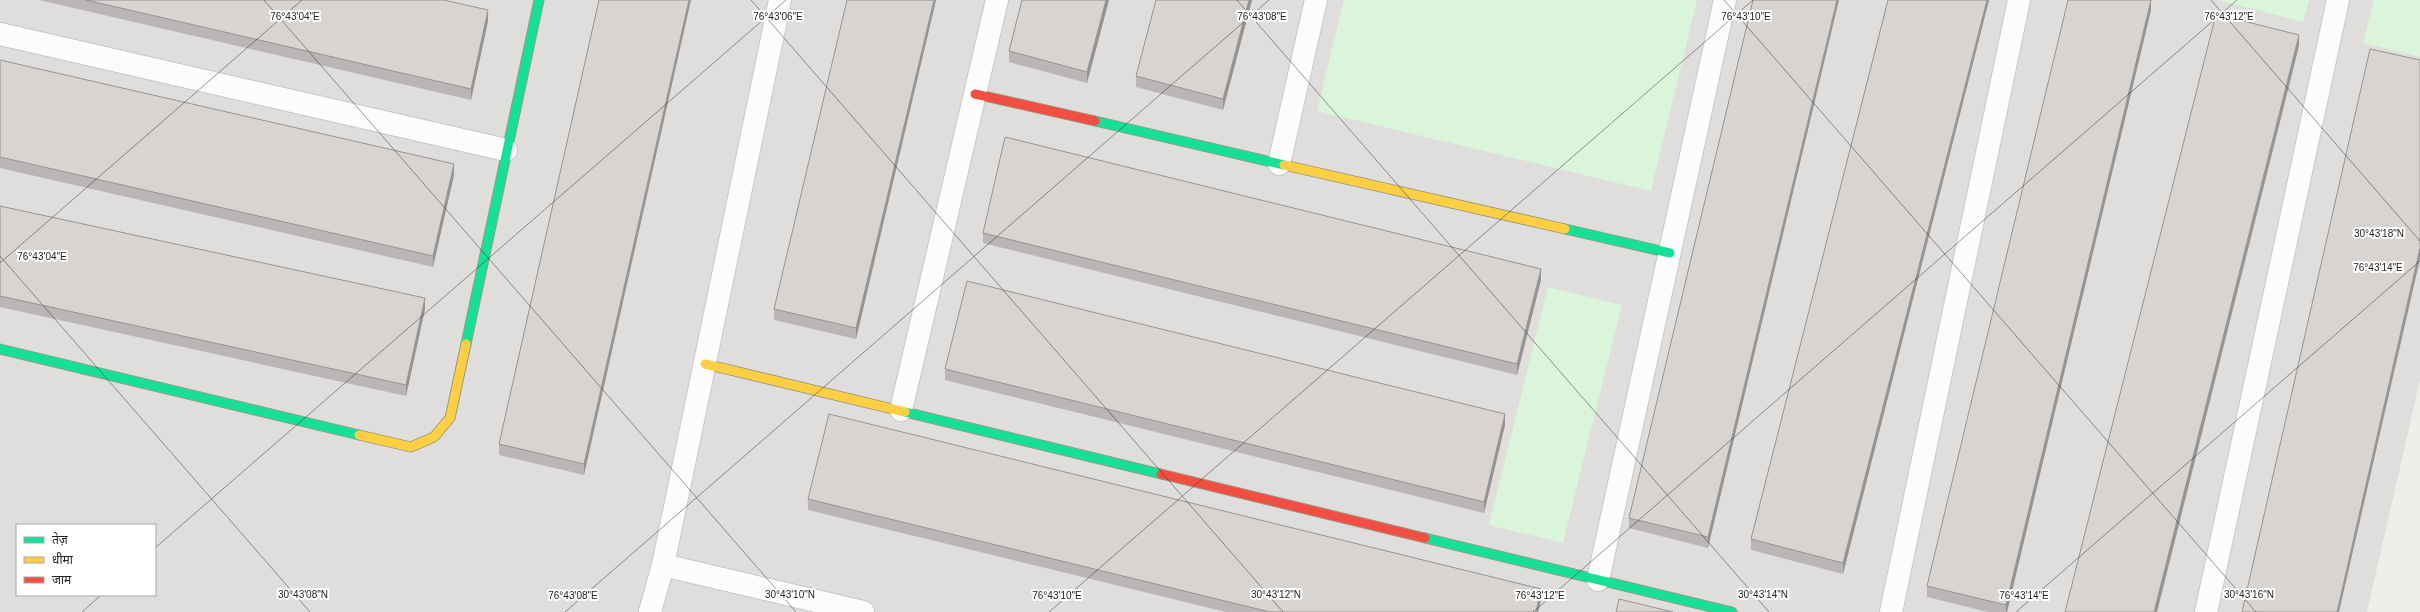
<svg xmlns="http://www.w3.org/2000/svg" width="2420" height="612" font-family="Helvetica,'Noto Sans Devanagari',sans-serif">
<rect width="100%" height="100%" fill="#f0eeeb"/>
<path fill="#dfdedc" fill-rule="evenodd" d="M0,0H2420V380L2367,612H0ZM17,525H155V595H17Z"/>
<path fill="#daf5da" d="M1344,0H1697L1651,191L1317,111Z
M2218,0H2309L2303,22Z
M2374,0H2420V57L2363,43Z
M1548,287L1622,305L1563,543L1489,525Z"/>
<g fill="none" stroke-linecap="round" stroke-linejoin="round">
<g stroke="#c9c8c7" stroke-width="24">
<path id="street" d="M0,34L506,150
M1279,164L1316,0
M901,410L997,0
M663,565L863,612
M1598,580L1725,0
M650,612L663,565L780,0
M1891,612L2019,0
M2206,612L2338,0"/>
</g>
<g stroke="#999a82" stroke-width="11">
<path id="fast" d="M1095,121L1284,165
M1565,229L1670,253
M466,344L539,0
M0,349L359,435
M905,412L1161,474
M1425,538L1732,612"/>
</g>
<g stroke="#999a82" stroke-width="11">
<path id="slow" d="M1284,165L1565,229
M705,364L905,412
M359,435L411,447L434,437L450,418L466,344"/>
</g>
<g stroke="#999a82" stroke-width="11">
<path id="jam" d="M975,94L1095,121
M1161,474L1425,538"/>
</g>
<use href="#street" stroke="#fdfcfc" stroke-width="22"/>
<use href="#fast" stroke="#16e098" stroke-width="9"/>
<use href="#slow" stroke="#ffcf43" stroke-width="9"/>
<use href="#jam" stroke="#f24e42" stroke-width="9"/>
</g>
<path fill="#b9b6b5" d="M39,0H444L488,21L471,100Z
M599,0L584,475L499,455V444Z
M936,0L856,339L774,320V309Z
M1022,0H1109L1087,83L1009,62V51Z
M1252,0L1223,110L1136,87V76Z
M1753,0L1708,548L1629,528V518Z
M1888,0H1989L1843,574L1751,550V539Z
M2151,10L2007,612H1988L1927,597V586Z
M0,60L454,175L433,267L0,168Z
M0,206L425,309L406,396L0,307Z
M983,233L1541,280L1517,375L983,243Z
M945,369L1505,425L1484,513L945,380Z
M808,499L1541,600L1538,612H1226L808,510Z"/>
<path fill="#969493" d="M689,0H691L584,475V464Z
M934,0H936L856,339V328Z
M1106,0H1109L1087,83V72Z
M1249,0H1252L1223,110V99Z
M1837,0H1839L1708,548V537Z
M1987,0H1989L1843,574V563Z
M2151,0V10L2007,612H2006V605Z
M488,10V21L471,100V89Z
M2299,35V46L2157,612H2154Z
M454,164V175L433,267V256Z
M2420,248V259L2339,612H2337Z
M1541,269V280L1517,375V364Z
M425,298V309L406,396V385Z
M1505,414V425L1484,513V502Z
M1541,589V600L1538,612H1536Z"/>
<path fill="#d7d4d2" stroke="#969493" d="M86,0H444L488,10L471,89Z
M599,0H689L584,464L499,444Z
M847,0H934L856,328L774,309Z
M1022,0H1106L1087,72L1009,51Z
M1156,0H1249L1223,99L1136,76Z
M1753,0H1837L1708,537L1629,518Z
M1888,0H1987L1843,563L1751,539Z
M2068,0H2151L2006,605L1927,586Z
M2216,14L2299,35L2154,612H2065Z
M2370,49L2420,60V248L2337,612H2242Z
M0,60L454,164L433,256L0,157Z
M1005,137L1541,269L1517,364L983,233Z
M0,206L425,298L406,385L0,296Z
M967,281L1505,414L1484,502L945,369Z
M829,414L1541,589L1536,612H1270L808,499Z
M1619,599L1673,612H1616Z"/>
<path fill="none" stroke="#222" stroke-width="1" stroke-opacity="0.45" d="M264,0L796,612M751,0L1283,612M1237,0L1769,612M1724,0L2256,612M2211,0L2420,241M0,256L310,612M0,263L302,0M155,548L786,0M82,612L101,595M565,612L1269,0M1049,612L1753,0M1533,612L2237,0M2016,612L2420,261"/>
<g font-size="10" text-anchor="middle" fill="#222" stroke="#fff" stroke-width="4" stroke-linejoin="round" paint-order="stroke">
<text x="295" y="20">76°43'04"E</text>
<text x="778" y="20">76°43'06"E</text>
<text x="1262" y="20">76°43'08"E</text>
<text x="1746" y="20">76°43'10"E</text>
<text x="2229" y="20">76°43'12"E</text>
<text x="2379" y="237">30°43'18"N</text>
<text x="42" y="260">76°43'04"E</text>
<text x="2378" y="271">76°43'14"E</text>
<text x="303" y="598">30°43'08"N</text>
<text x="790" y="598">30°43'10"N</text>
<text x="1276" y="598">30°43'12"N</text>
<text x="1763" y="598">30°43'14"N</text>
<text x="2249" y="598">30°43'16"N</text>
<text x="573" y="599">76°43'08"E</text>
<text x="1057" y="599">76°43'10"E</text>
<text x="1540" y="599">76°43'12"E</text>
<text x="2024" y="599">76°43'14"E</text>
</g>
<rect x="16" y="524" width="140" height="72" fill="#ffffff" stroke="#a7a7a7"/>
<rect x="24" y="537" width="20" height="6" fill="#16e098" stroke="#a7a7a7"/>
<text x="52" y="544" font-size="12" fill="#222222">तेज़</text>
<rect x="24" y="557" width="20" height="6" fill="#ffcf43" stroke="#a7a7a7"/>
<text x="52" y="564" font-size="12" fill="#222222">धीमा</text>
<rect x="24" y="577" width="20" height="6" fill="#f24e42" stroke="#a7a7a7"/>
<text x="52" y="584" font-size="12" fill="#222222">जाम</text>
</svg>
